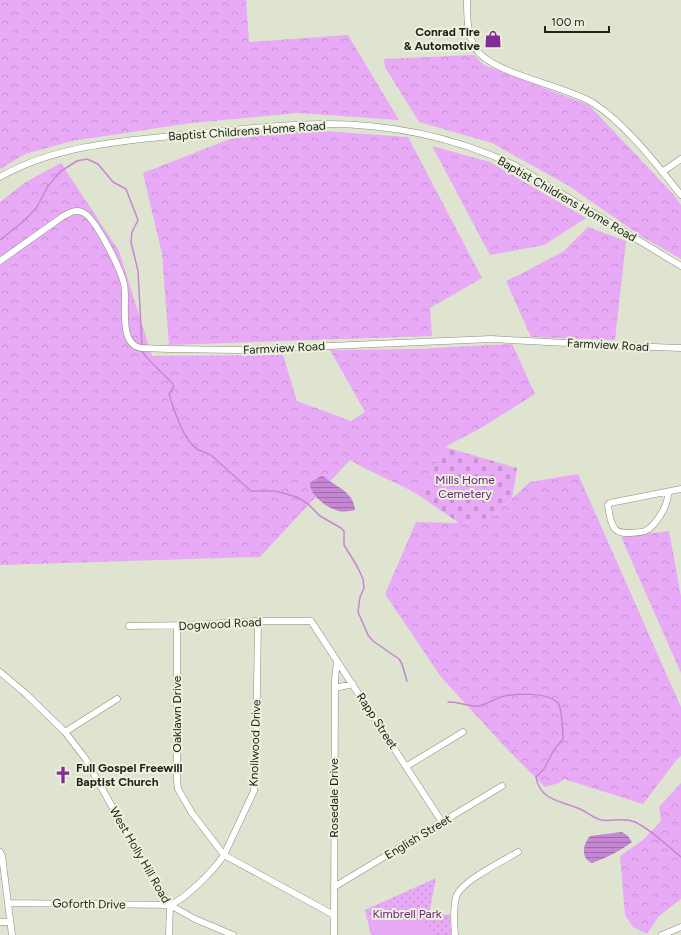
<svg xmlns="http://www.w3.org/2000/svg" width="681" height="935" font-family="Figtree,sans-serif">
<defs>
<pattern id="green-dots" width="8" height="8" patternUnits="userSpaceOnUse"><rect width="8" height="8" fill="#e8aaf6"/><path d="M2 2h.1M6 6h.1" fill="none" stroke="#c792d2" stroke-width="1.8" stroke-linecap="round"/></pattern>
<pattern id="forest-crowns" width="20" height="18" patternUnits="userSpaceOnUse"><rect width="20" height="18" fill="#e8aaf6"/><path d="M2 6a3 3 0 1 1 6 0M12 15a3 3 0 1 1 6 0" fill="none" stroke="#c792d2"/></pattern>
<pattern id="cemetery-stones" width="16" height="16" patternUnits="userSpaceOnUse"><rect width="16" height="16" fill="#e8aaf6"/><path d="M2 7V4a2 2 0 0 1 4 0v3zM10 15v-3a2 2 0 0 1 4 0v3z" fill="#c792d2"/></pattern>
<pattern id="water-rules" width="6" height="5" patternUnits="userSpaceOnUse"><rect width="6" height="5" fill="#c586d3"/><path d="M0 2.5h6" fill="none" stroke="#a06daa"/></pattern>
</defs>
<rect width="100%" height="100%" fill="#dee4d0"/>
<path fill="url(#green-dots)" d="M436,878L429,914L450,915L451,935H371L365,910Z"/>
<path fill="url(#forest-crowns)" d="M0,0H246L249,42L348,35L399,120L298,113L191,123L72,141L25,154L0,169Z
M474,55L484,65L589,105L673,194L681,205V259L641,236L569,186L492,143L419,122L385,67L384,59Z
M309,130L408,137L482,278L430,308L432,336L169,345L162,254L143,173L230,139Z
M432,146L490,162L586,218L544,245L490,255Z
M61,163L119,251L152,356L283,355L297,401L351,421L365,412L330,350L417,349L512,344L535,394L481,428L445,447L420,496C397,482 372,473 350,460L260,557L0,565V202L26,182Z
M588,227L626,241L615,340L531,337L506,281L521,274L564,251Z
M578,474L681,707V756L678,758L643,804L564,779L559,783L545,787L507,749L441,677L385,594L416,522L459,523L492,517L530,482Z
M669,531L681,596V673L621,537Z
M681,783V899L659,916L647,934L633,927L625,915L620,856L643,840L661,821L659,807Z"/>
<path fill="url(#cemetery-stones)" d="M445,447L517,468L512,498L492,517L459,523L420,496Z"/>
<path fill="#e8aaf6" d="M398,911C411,915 430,918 433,935H374L369,920Z"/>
<path fill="url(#water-rules)" d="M321,476C326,477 327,480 331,482C342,489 354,495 355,510C349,511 342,513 336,510C326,507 309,494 310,483Z
M622,832L628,836L632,842C620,851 606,858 592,863C580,858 583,844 590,836Z"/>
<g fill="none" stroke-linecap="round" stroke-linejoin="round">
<path stroke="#c586d3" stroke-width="1.5" d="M0,240L24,221L37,207L48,186L61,171L77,161L87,159L98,164L113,182L126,189L138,220L132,232L131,242L138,271L142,347
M142,351L147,358L173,384L174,386L169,394C173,408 184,441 197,449C202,452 207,452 212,456L251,491H275L297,497L308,504L320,516L341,528L344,531V545L357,566L363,579L364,588L360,597L358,612L368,635L373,641L399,659L402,664L407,681
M448,702C458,701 468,707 478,706C486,704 494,700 501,697C515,693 548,692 558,703C562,709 563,732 563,739L554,750L544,769L536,777C540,801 562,801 580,809C587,812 593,818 601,820C614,822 622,817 635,822C652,830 666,845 681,857"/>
<g stroke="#8a8f7d" stroke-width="7">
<path id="minor" d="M467,0C467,16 467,33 475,48C491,74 564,85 593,103C626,124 657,165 681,195
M662,172L681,159
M0,177C54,146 120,141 181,135C229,131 278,124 326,124C392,124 457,138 516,166L681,266
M0,261L62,217C69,213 75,209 82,212C95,216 121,270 124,284C128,300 117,344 141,348L169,349L238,350L491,339L626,346L681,348
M668,492C669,504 656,526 645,531C640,533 635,532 630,533C624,533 619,533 615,529C610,523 609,513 608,505L610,503L681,489
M129,626L195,625L258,621H311L442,822
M177,626V781L178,789L192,813L224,855L334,915
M0,672L26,694L65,732L85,758L144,864L170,905L169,935
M335,688L353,684
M65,732L117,699
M407,766L463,732
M0,852L2,856L12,935
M334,887L502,786
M8,903L170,905C187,898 214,870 224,855L254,791L256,753L258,621
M170,905L195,919L233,935
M0,922H10
M334,935L335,680L337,661
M455,935C454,923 453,909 456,897C461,881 503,861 518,852
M662,935L681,927"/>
</g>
<use href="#minor" stroke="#fff" stroke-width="6"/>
</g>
<defs>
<g id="shop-bare" transform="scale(1.38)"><path d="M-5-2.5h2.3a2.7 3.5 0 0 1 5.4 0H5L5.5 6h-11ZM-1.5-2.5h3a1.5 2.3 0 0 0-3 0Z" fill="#852b97" stroke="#ebf1dd" stroke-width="2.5" paint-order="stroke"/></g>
<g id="church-bare" transform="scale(1.38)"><path d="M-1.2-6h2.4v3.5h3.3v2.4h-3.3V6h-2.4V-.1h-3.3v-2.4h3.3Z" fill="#852b97" stroke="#ebf1dd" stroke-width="2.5" paint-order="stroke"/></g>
</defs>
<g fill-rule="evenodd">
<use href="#shop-bare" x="493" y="39"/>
<use href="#church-bare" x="63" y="775"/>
</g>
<g text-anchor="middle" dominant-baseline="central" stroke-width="4" stroke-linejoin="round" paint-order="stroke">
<g font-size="12" font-weight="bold" fill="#21231c" stroke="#ebf1dd" text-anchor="end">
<text x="480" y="32">Conrad Tire<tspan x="480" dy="14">&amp; Automotive</tspan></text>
<text x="76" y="768" text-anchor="start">Full Gospel Freewill<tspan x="76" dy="14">Baptist Church</tspan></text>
</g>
<g font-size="12" fill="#21231c" stroke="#ebf1dd">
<text transform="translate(247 131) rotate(-4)">Baptist Childrens Home Road</text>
<text transform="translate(567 199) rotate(30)">Baptist Childrens Home Road</text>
<text transform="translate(608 345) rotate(3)">Farmview Road</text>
<text transform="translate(284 348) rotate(-3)">Farmview Road</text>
<text transform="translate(220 624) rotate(-3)">Dogwood Road</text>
<text transform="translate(177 714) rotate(-90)">Oaklawn Drive</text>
<text transform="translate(377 721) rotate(57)">Rapp Street</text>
<text transform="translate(255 743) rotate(-88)">Knollwood Drive</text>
<text transform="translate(334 798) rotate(-90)">Rosedale Drive</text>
<text transform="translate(418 837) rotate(-31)">English Street</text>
<text transform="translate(140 855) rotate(60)">West Holly Hill Road</text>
<text transform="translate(89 904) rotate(1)">Goforth Drive</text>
</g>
<g font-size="12" fill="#702380" stroke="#ebf1dd">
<text x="465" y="480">Mills Home<tspan x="465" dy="14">Cemetery</tspan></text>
<text x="407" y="914">Kimbrell Park</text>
</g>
</g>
<path d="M545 26v6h64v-6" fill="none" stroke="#21231c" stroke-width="2"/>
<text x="551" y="26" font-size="12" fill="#21231c" stroke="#ebf1dd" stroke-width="3" paint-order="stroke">100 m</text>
</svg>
